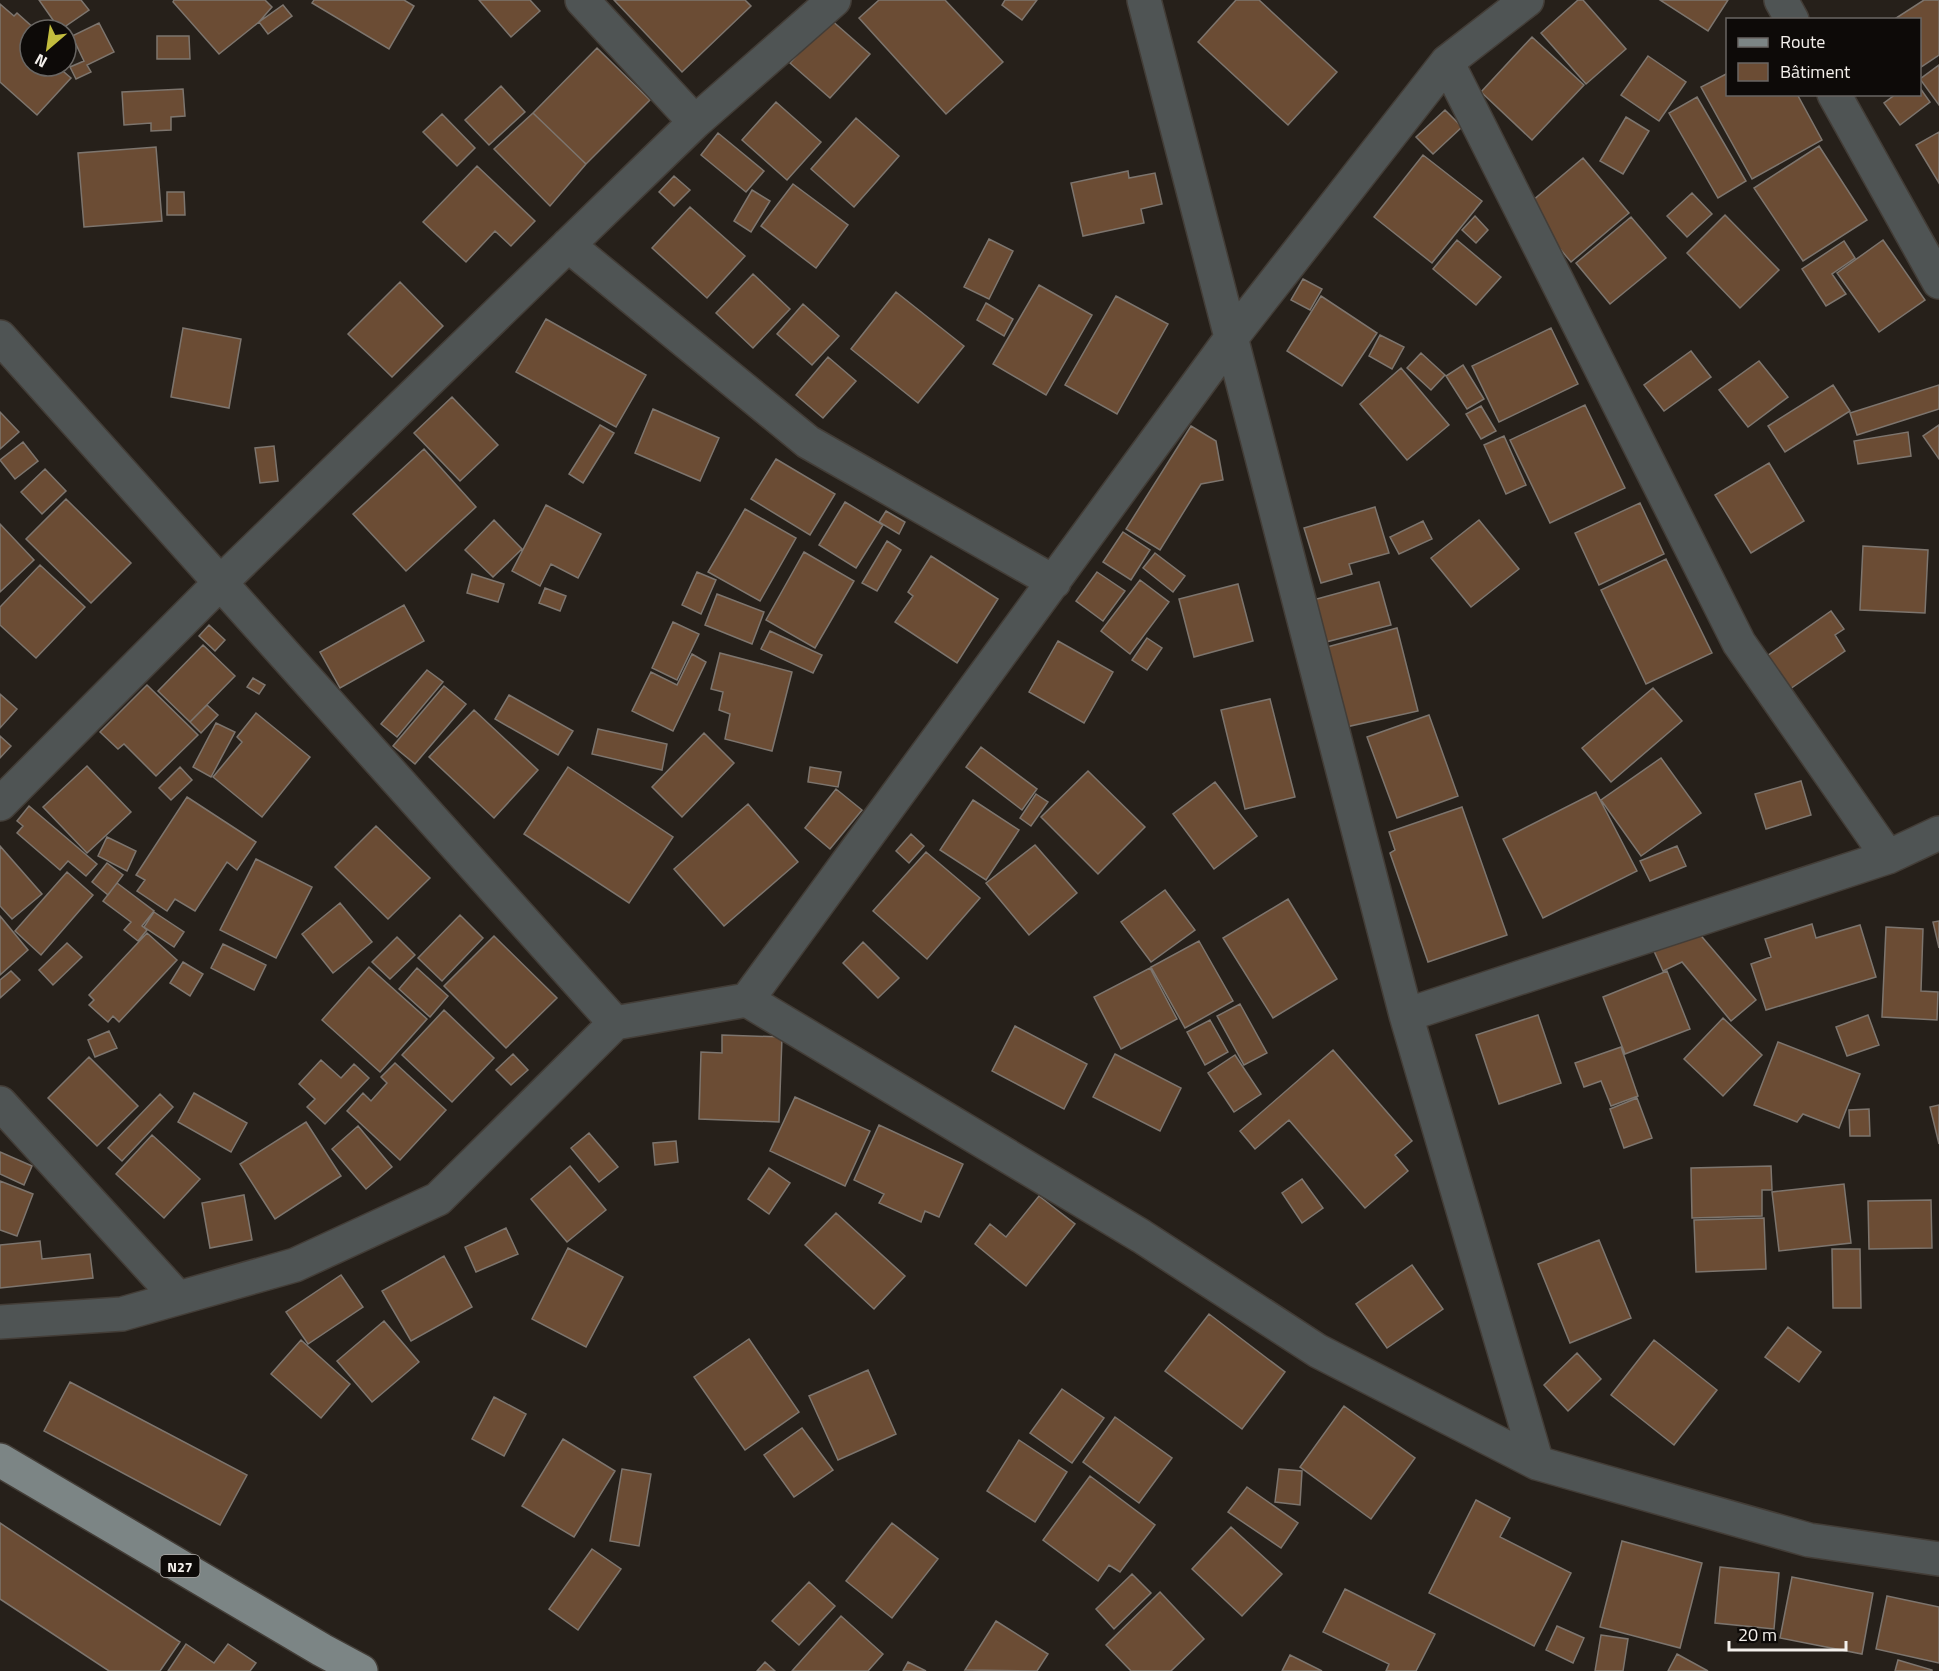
<svg xmlns="http://www.w3.org/2000/svg" width="1939" height="1671" font-family="'Titillium Web',sans-serif">
<rect width="100%" height="100%" fill="#26201a"/>
<path fill="#6b4c34" stroke="#7d756e" stroke-width="1.5" d="M39,0H81L89,10L60,30Z
M174,0H265L272,7L259,22L219,54L173,2Z
M314,0H404L414,6L389,49L312,3Z
M479,0H530L540,11L511,37Z
M614,0H745L751,6L682,72Z
M879,0H945L1003,62L946,114L859,18Z
M1005,0H1037L1022,20L1002,5Z
M1236,0H1259L1337,72L1288,125L1198,42Z
M1578,0H1583L1626,49L1586,84L1541,33Z
M1660,0H1728L1708,31Z
M1924,0H1939V55L1921,67L1920,20H1893Z
M0,4L14,16L17,13L36,30H30V66H57L71,78L37,115L0,82Z
M283,5L292,16L268,34L259,22Z
M830,19L870,54L830,98L790,63Z
M99,23L114,52L87,65L91,72L76,79L70,67L84,61L72,36Z
M157,36H189L190,59H157Z
M1532,37L1584,85L1532,140L1481,92Z
M597,48L650,100L586,164L533,113Z
M1648,56L1686,82L1659,121L1621,95Z
M1939,65V105L1920,79Z
M1728,73V94H1797L1822,140L1752,179L1701,87Z
M501,86L525,112L489,145L465,120Z
M1920,88L1930,102L1900,125L1884,103L1896,94H1920Z
M183,89L185,116L171,117V130L151,131V123L124,125L122,92Z
M1697,97L1746,181L1718,198L1669,113Z
M776,102L821,142L787,180L742,140Z
M1445,110L1462,127L1433,154L1416,137Z
M533,113L586,164L550,206L494,149Z
M442,114L475,148L457,166L423,132Z
M1626,117L1649,131L1623,174L1600,161Z
M856,118L899,156L854,207L811,169Z
M1939,132V183L1916,145Z
M718,133L764,171L746,192L701,155Z
M1819,146L1867,220L1803,261L1754,188Z
M156,147L162,221L84,227L78,153Z
M1423,155L1482,201L1432,263L1374,217Z
M1583,158L1629,213L1571,262L1525,207Z
M477,166L535,221L511,246L495,231L466,262L423,222Z
M1128,171L1129,178L1155,173L1162,204L1141,209L1144,223L1083,236L1071,183Z
M674,176L690,190L674,206L659,192Z
M793,184L848,225L816,268L761,226Z
M752,190L770,201L751,232L734,221Z
M167,192H184L185,215H167Z
M1692,193L1712,214L1687,237L1667,216Z
M690,207L745,256L707,298L652,248Z
M1725,215L1779,270L1740,308L1687,253Z
M1475,216L1488,230L1476,243L1462,230Z
M1631,217L1666,258L1610,304L1576,263Z
M989,239L1013,251L989,299L964,287Z
M1457,240L1501,277L1476,305L1433,269Z
M1883,240L1925,300L1879,332L1837,273Z
M1844,241L1855,258L1832,274L1846,294L1826,306L1802,269Z
M753,274L790,309L753,348L716,313Z
M1303,279L1322,289L1310,310L1291,300Z
M400,282L443,326L392,377L348,334Z
M1039,285L1092,315L1046,395L993,364Z
M896,292L964,346L918,403L851,349Z
M1116,296L1168,324L1117,414L1065,385Z
M1321,296L1377,333L1342,386L1287,351Z
M986,303L1013,319L1004,336L977,320Z
M803,304L839,336L812,365L777,334Z
M546,319L646,375L616,427L516,372Z
M183,328L241,339L229,408L171,397Z
M1551,328L1578,384L1499,422L1472,366Z
M1380,335L1404,347L1392,369L1369,356Z
M1691,351L1711,377L1664,411L1644,385Z
M1421,353L1445,375L1431,390L1407,368Z
M828,357L856,381L823,418L796,395Z
M1759,361L1788,397L1748,427L1719,390Z
M1463,365L1484,399L1467,409L1446,376Z
M1401,368L1449,425L1407,460L1360,404Z
M1833,385L1850,411L1785,452L1768,426Z
M1939,385V409L1857,435L1850,413Z
M452,397L498,445L460,481L414,433Z
M1585,405L1625,488L1550,523L1510,440Z
M1481,406L1496,431L1481,439L1466,414Z
M653,409L719,438L700,481L635,453Z
M0,412L19,432L0,449Z
M600,425L614,433L583,483L569,474Z
M1939,425V459L1923,436Z
M1191,426L1216,441L1223,480L1201,484L1160,550L1126,529Z
M1908,432L1911,456L1858,464L1854,441Z
M1504,436L1526,485L1506,494L1484,445Z
M23,442L38,461L15,479L0,460Z
M274,446L278,481L260,483L255,448Z
M424,449L476,507L406,571L353,514Z
M776,459L835,494L810,535L751,499Z
M1769,463L1804,521L1751,553L1715,495Z
M45,469L66,491L42,514L21,492Z
M66,499L131,563L91,603L26,539Z
M845,502L883,525L856,568L819,545Z
M1640,503L1664,554L1599,585L1575,533Z
M546,505L601,534L578,578L551,564L540,586L512,571Z
M1375,507L1389,553L1349,564L1352,574L1321,583L1304,528Z
M745,509L796,538L760,601L708,572Z
M886,511L905,522L899,534L879,522Z
M494,520L522,549L493,577L465,550Z
M1479,520L1519,569L1471,607L1431,558Z
M1423,521L1432,539L1399,554L1390,537Z
M0,524L34,560L0,592Z
M1123,532L1150,550L1131,580L1103,562Z
M887,541L901,550L877,591L862,583Z
M1863,546L1928,550L1925,613L1860,610Z
M804,552L854,581L815,648L766,620Z
M1155,553L1185,576L1173,592L1143,568Z
M931,556L998,599L957,663L895,622L913,596L908,592Z
M1666,559L1712,653L1646,684L1601,590Z
M40,565L85,607L36,658L0,625V607Z
M697,572L716,580L701,614L682,605Z
M1097,572L1125,591L1103,621L1076,601Z
M472,574L504,584L498,602L467,593Z
M1140,580L1169,602L1130,654L1101,631Z
M1379,582L1391,625L1326,642L1313,600Z
M1238,584L1253,641L1194,657L1179,599Z
M545,588L566,596L560,611L539,603Z
M717,594L764,612L752,644L705,625Z
M404,605L424,641L340,688L320,652Z
M1831,611L1844,629L1835,635L1845,651L1790,689L1767,656Z
M673,622L699,634L677,680L652,668Z
M209,625L225,640L215,651L199,636Z
M1397,628L1418,711L1346,727L1327,647Z
M770,631L822,655L813,673L761,649Z
M1147,638L1162,648L1147,670L1132,660Z
M1058,641L1113,672L1084,723L1029,692Z
M203,645L235,676L190,722L158,691Z
M720,653L792,672L772,751L725,739L730,714L719,710L723,692L711,689Z
M692,654L706,662L673,731L632,711L651,672L677,685Z
M427,670L443,682L397,737L381,724Z
M253,678L265,685L259,694L247,687Z
M147,685L198,735L156,776L124,744L118,749L100,732Z
M444,686L466,704L415,764L393,746Z
M1653,688L1682,721L1611,782L1582,748Z
M0,694L17,709L0,728Z
M509,695L573,731L558,755L495,719Z
M1270,699L1295,797L1245,809L1221,710Z
M207,705L218,715L201,733L190,722Z
M474,710L538,770L494,818L429,757Z
M256,713L310,757L262,817L213,777L242,742L237,737Z
M1429,715L1458,796L1397,818L1367,737Z
M216,723L235,732L211,777L193,767Z
M598,729L667,744L662,770L592,754Z
M704,733L734,763L682,817L652,787Z
M0,736L11,746L0,758Z
M981,747L1037,789L1022,810L966,767Z
M1661,758L1701,813L1641,856L1601,800Z
M87,766L131,812L87,853L43,807Z
M180,767L192,780L171,800L159,788Z
M568,767L673,837L629,903L524,834Z
M810,767L841,772L838,787L808,782Z
M1088,771L1145,827L1098,874L1041,817Z
M1801,781L1811,815L1766,829L1755,794Z
M1215,782L1257,836L1214,869L1173,814Z
M836,789L862,810L830,849L805,828Z
M1596,792L1637,871L1543,918L1503,839Z
M1036,794L1048,802L1031,826L1020,818Z
M187,797L256,842L237,870L227,862L195,911L175,899L167,911L137,891L145,880L136,875Z
M973,800L1019,830L986,880L940,850Z
M748,804L798,862L724,926L674,869Z
M29,806L97,864L86,876L68,861L60,870L17,833L23,826L17,821Z
M1462,807L1507,935L1428,962L1390,853L1395,850L1389,832Z
M376,826L430,878L388,919L335,867Z
M911,834L924,846L909,863L896,851Z
M107,837L136,851L127,871L98,856Z
M1035,845L1077,893L1029,935L986,883Z
M0,846L42,894L12,919L0,906Z
M1677,846L1686,866L1650,881L1640,861Z
M926,852L980,898L927,959L873,911Z
M256,859L312,887L276,958L220,930Z
M107,863L123,875L108,895L92,882Z
M67,872L93,895L41,955L15,931Z
M117,883L154,911L142,926L147,930L138,941L124,930L131,922L103,901Z
M1165,890L1195,930L1151,962L1121,922Z
M1288,899L1337,979L1273,1018L1223,938Z
M340,903L372,942L333,973L302,934Z
M154,912L184,932L174,947L144,927Z
M460,915L483,938L442,981L418,958Z
M0,916L28,950L0,975Z
M1939,921V948L1933,922Z
M1812,924L1816,938L1860,925L1876,977L1766,1010L1751,964L1771,957L1765,939Z
M1886,927L1923,929L1921,991L1938,992L1937,1020L1882,1017Z
M1697,931L1756,1000L1731,1021L1682,962L1663,971L1654,951Z
M147,933L177,960L119,1022L113,1016L108,1022L89,1005L94,1000L89,995Z
M494,936L557,998L506,1048L444,986Z
M397,937L415,955L390,979L372,962Z
M1199,941L1233,1001L1185,1028L1151,967Z
M863,942L899,978L878,998L843,963Z
M67,943L82,957L53,985L39,970Z
M223,944L266,965L254,990L211,968Z
M183,962L203,974L190,996L170,983Z
M369,967L427,1019L380,1072L322,1020Z
M417,968L448,996L430,1017L399,989Z
M1150,968L1177,1019L1121,1049L1094,997Z
M11,971L20,980L0,998V980Z
M1667,971L1690,1029L1625,1054L1603,997Z
M1240,1004L1267,1053L1244,1065L1217,1016Z
M444,1010L494,1058L452,1102L402,1055Z
M1538,1015L1561,1083L1499,1104L1476,1035Z
M1868,1015L1879,1045L1847,1056L1836,1027Z
M1723,1018L1762,1055L1723,1096L1684,1059Z
M1210,1020L1228,1052L1205,1065L1187,1032Z
M1015,1026L1087,1064L1064,1109L992,1071Z
M109,1031L117,1048L95,1057L88,1040Z
M722,1035L782,1037L779,1122L699,1119L701,1052L722,1053Z
M1778,1042L1860,1074L1839,1128L1803,1114L1797,1122L1754,1105Z
M1621,1047L1638,1096L1611,1106L1601,1081L1584,1087L1575,1063Z
M1333,1050L1412,1141L1395,1155L1408,1171L1365,1208L1289,1120L1255,1149L1240,1131Z
M513,1054L528,1070L511,1085L496,1070Z
M1115,1054L1181,1088L1160,1131L1093,1097Z
M1235,1055L1261,1094L1234,1112L1208,1073Z
M89,1057L138,1106L97,1146L48,1098Z
M321,1060L341,1078L354,1064L369,1078L325,1124L307,1107L315,1099L299,1084Z
M395,1063L446,1110L400,1160L347,1111L363,1093L371,1101L387,1083L381,1077Z
M194,1093L247,1123L231,1152L178,1122Z
M160,1094L173,1107L122,1161L108,1148Z
M795,1097L870,1131L845,1186L770,1151Z
M1637,1098L1652,1138L1624,1148L1610,1109Z
M1939,1105V1144L1930,1107Z
M1869,1109L1870,1136H1850L1849,1110Z
M306,1122L341,1176L275,1219L240,1164Z
M879,1125L963,1164L939,1217L925,1211L921,1222L879,1203L884,1194L854,1180Z
M358,1126L392,1167L366,1189L332,1149Z
M589,1133L618,1167L599,1182L571,1148Z
M152,1135L200,1179L164,1218L116,1174Z
M676,1141L678,1162L655,1165L653,1143Z
M0,1152L32,1166L24,1185L0,1174Z
M570,1166L606,1210L567,1242L531,1199Z
M1771,1166L1772,1190H1762V1216L1692,1218L1691,1168Z
M769,1168L790,1183L769,1214L748,1199Z
M1302,1179L1323,1208L1302,1223L1282,1193Z
M0,1181L33,1194L17,1236L0,1230Z
M1844,1184L1851,1243L1779,1251L1772,1192Z
M244,1195L252,1240L210,1248L202,1203Z
M1039,1196L1075,1224L1026,1286L975,1244L990,1224L1006,1237Z
M1931,1200L1932,1248L1869,1249L1868,1201Z
M836,1213L905,1276L874,1309L805,1245Z
M1764,1218L1766,1269L1696,1272L1694,1220Z
M506,1228L518,1254L476,1272L465,1247Z
M1599,1240L1631,1318L1570,1343L1538,1264Z
M40,1241L42,1259L90,1254L93,1278L0,1288V1245Z
M568,1248L623,1277L586,1347L532,1319Z
M1832,1249H1860L1861,1308H1833Z
M444,1256L472,1307L411,1341L382,1291Z
M1412,1265L1443,1309L1387,1348L1356,1304Z
M341,1275L363,1307L308,1344L286,1312Z
M1209,1314L1285,1372L1242,1429L1165,1371Z
M384,1321L419,1362L372,1402L337,1361Z
M1788,1327L1821,1352L1799,1382L1765,1357Z
M749,1339L799,1412L745,1450L694,1377Z
M301,1340L350,1384L321,1418L271,1374Z
M1654,1340L1717,1390L1674,1445L1611,1395Z
M1577,1353L1601,1379L1568,1411L1544,1385Z
M868,1370L896,1434L838,1460L809,1396Z
M70,1382L247,1475L220,1525L44,1431Z
M1062,1389L1104,1418L1072,1463L1030,1433Z
M494,1397L526,1414L504,1456L472,1439Z
M1344,1406L1415,1458L1371,1519L1300,1467Z
M1115,1417L1172,1458L1139,1503L1083,1462Z
M802,1428L833,1470L794,1497L764,1455Z
M563,1439L615,1471L574,1537L522,1506Z
M1019,1440L1067,1472L1035,1522L987,1491Z
M622,1469L651,1474L639,1546L610,1541Z
M1279,1469L1302,1471L1300,1505L1275,1502Z
M1090,1476L1155,1525L1120,1572L1109,1565L1098,1581L1043,1540Z
M1247,1487L1298,1523L1281,1548L1228,1512Z
M1476,1500L1510,1518L1500,1537L1571,1573L1534,1646L1429,1593Z
M0,1523L180,1642L160,1671H109L0,1599Z
M892,1523L938,1559L892,1618L846,1581Z
M1231,1527L1282,1574L1242,1616L1192,1569Z
M1622,1541L1702,1563L1680,1648L1600,1627Z
M592,1549L621,1569L578,1630L549,1609Z
M1720,1567L1779,1573L1774,1629L1715,1623Z
M1132,1574L1151,1593L1114,1629L1096,1609Z
M1792,1577L1873,1593L1862,1654L1780,1638Z
M809,1582L835,1606L799,1645L772,1621Z
M1345,1589L1435,1634L1416,1671H1386L1389,1664L1323,1632Z
M1160,1592L1204,1639L1171,1671H1131L1106,1645Z
M1887,1596L1939,1607V1663L1876,1649Z
M841,1616L883,1654L868,1671H792Z
M996,1621L1048,1654L1037,1671L965,1670Z
M1557,1626L1584,1638L1573,1663L1546,1650Z
M1601,1635L1628,1639L1623,1671H1595Z
M186,1644L214,1663L228,1644L256,1663L250,1671H168Z
M1677,1654L1708,1671H1668Z
M1290,1655L1322,1671H1282Z
M1898,1660L1932,1670V1671H1895Z
M765,1662L775,1671H757Z
M908,1662L926,1671H903Z"/>
<g fill="none" stroke-linecap="round" stroke-linejoin="round">
<g stroke="#433d37" stroke-width="36">
<path id="minor" d="M582,0L695,122
M1144,0L1406,1015L1537,1463
M1781,0L1792,20
M1447,62L1739,643L1888,857
M1834,94L1939,282
M568,245L808,442L1054,582
M0,337L615,1023
M0,804L220,583L695,122L834,0
M747,1000L1141,1236L1318,1351L1537,1463L1809,1540L1939,1559
M1406,1015L1888,857L1939,833
M0,1103L178,1298
M0,1322L122,1314L295,1265L438,1199L615,1023L747,1000L1232,337L1447,62L1527,0"/>
</g>
<g stroke="#433d37" stroke-width="36">
<path id="major" d="M0,1460L322,1650L361,1671"/>
</g>
<use href="#minor" stroke="#4f5454" stroke-width="33"/>
<use href="#major" stroke="#7c8585" stroke-width="33"/>
</g>
<g text-anchor="middle" dominant-baseline="central" stroke-width="4.5" stroke-linejoin="round" paint-order="stroke">
<rect fill="#0d0a08" stroke="#afaba8" stroke-width="1.5" x="160.5" y="1555" width="39" height="22" rx="4.5"/>
<g font-size="14" font-weight="bold" fill="#f4f0ec">
<text x="180" y="1566">N27</text>
</g>
</g>
<rect x="1726" y="18" width="195" height="78" fill="#0d0a08" stroke="#696663" stroke-width="1.5"/>
<rect x="1738" y="38" width="30" height="9" fill="#7c8585" stroke="#696663" stroke-width="1.5"/>
<text x="1780" y="48" font-size="18" fill="#f4f0ec">Route</text>
<rect x="1738" y="63" width="30" height="18" fill="#6b4c34" stroke="#696663" stroke-width="1.5"/>
<text x="1780" y="78" font-size="18" fill="#f4f0ec">Bâtiment</text>
<g transform="translate(48 48) rotate(209)"><circle r="28" fill="#0d0a08" stroke="#696663" stroke-width="1.5"/>
<path d="M0-4.5L10 22L0 15L-10 22Z" fill="#c3bd3e"/>
<text y="-9" font-size="16" font-weight="bold" text-anchor="middle" fill="#f4f0ec">N</text>
</g>
<path d="M1729 1641v9h117v-9" fill="none" stroke="#f4f0ec" stroke-width="3"/>
<text x="1738" y="1641" font-size="18" fill="#f4f0ec" stroke="#0d0a08" stroke-width="4.5" paint-order="stroke">20 m</text>
</svg>
